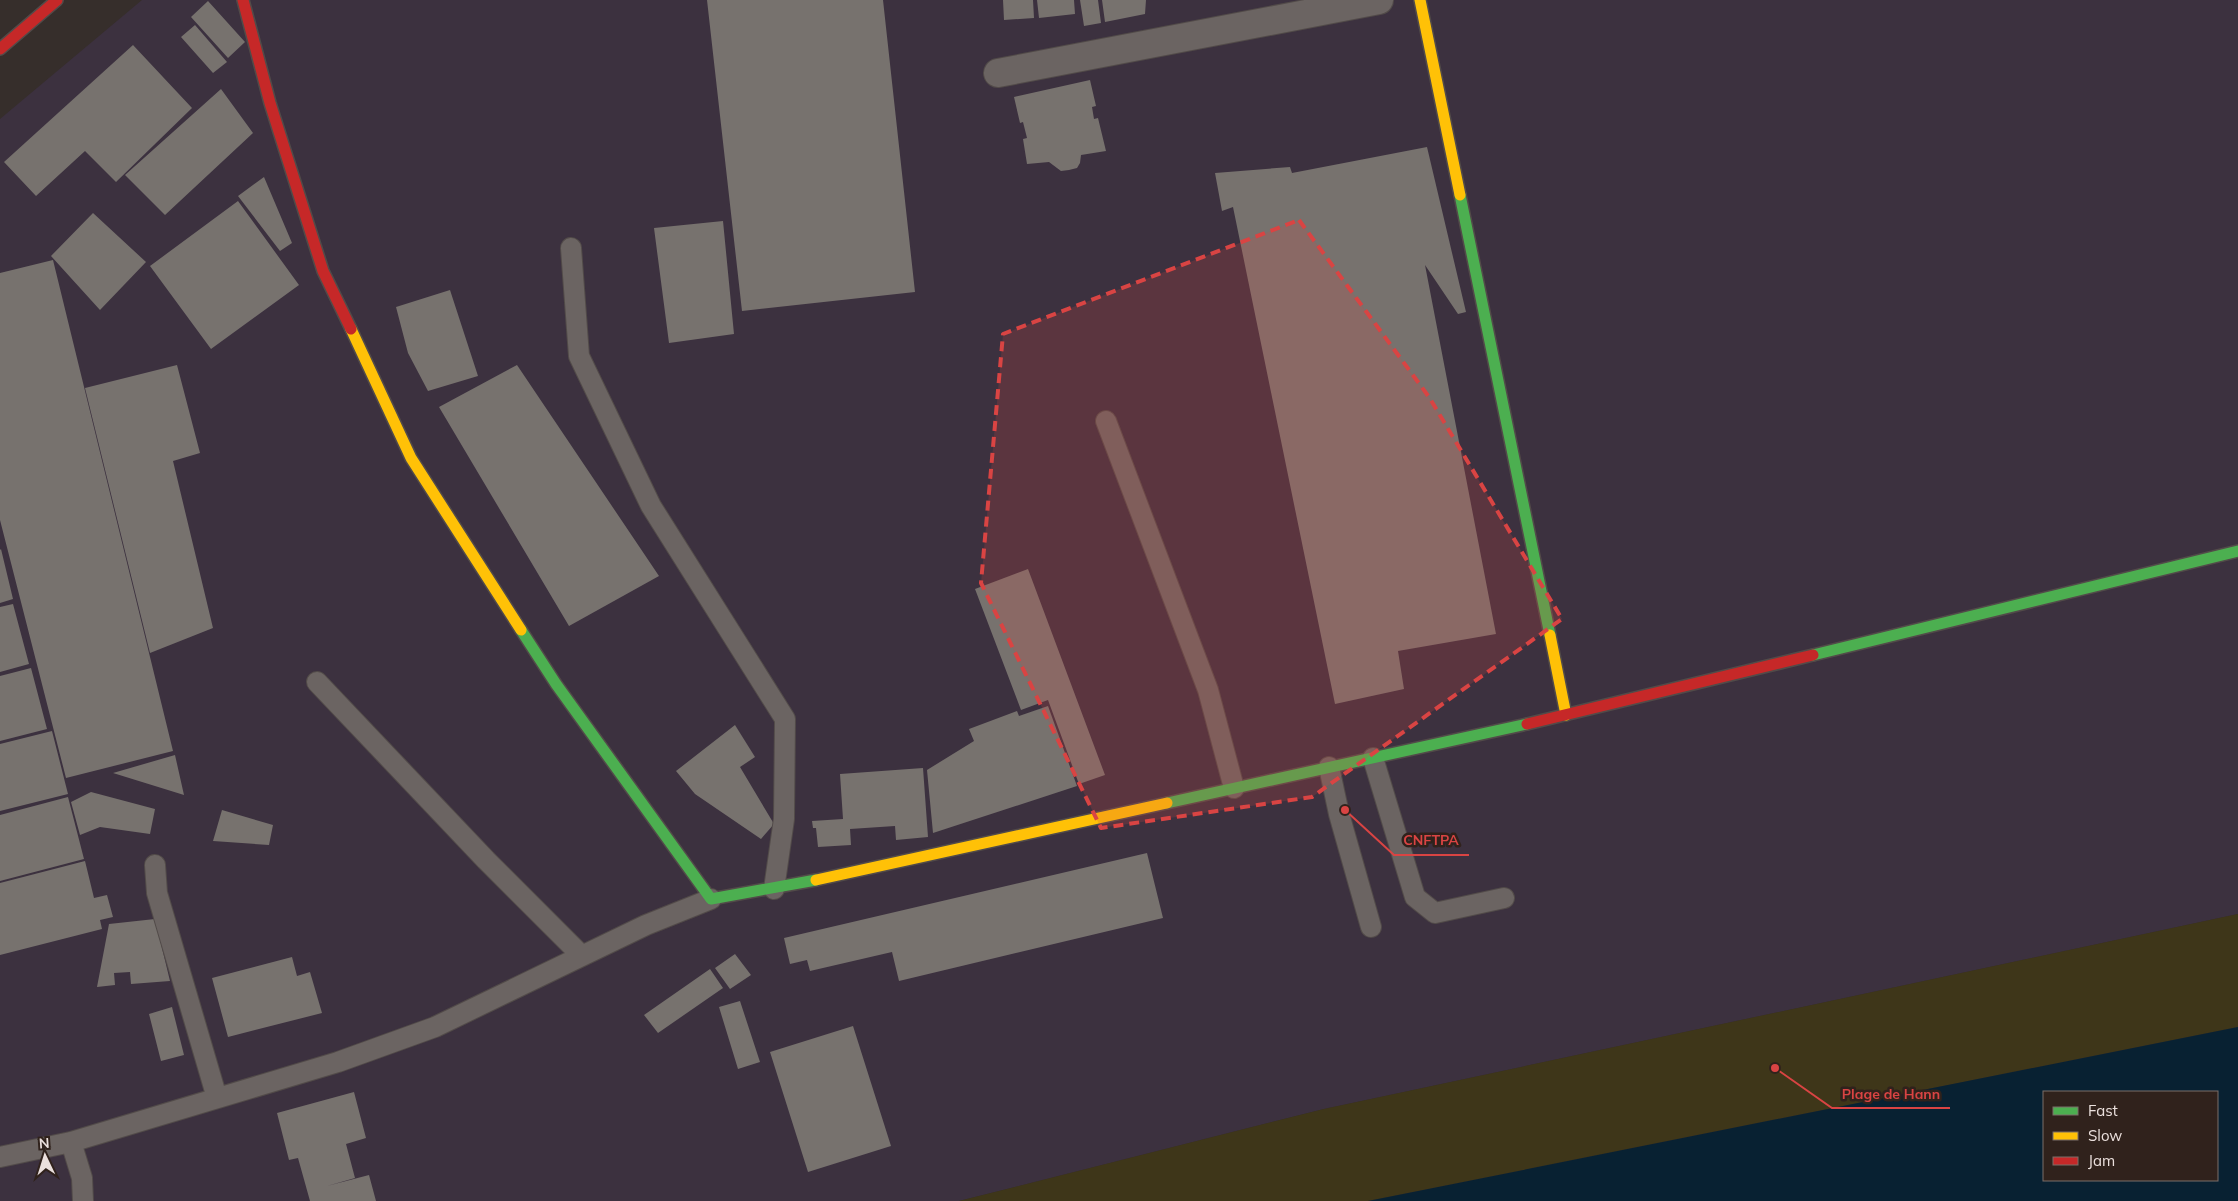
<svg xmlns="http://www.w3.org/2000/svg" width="2238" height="1201" font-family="Mulish,sans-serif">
<rect width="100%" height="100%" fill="#362e2b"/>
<path fill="#3c313f" d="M142,0H2238V914L1324,1109L959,1201H0V119Z"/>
<path fill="#3e3619" d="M2238,914V1027L1368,1201H959L1324,1109Z"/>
<path fill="#082132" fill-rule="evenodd" d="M2238,1027V1201H1368ZM2044,1092H2217V1180H2044Z"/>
<path fill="#77726e" d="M707,0H883L915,292L742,311Z
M1003,0H1033L1034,18L1004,20Z
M1037,0H1074L1075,14L1039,18Z
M1080,0H1098L1101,23L1084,26Z
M1102,0H1146L1145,14L1105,22Z
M208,1L245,42L228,58L191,17Z
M195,25L227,62L213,73L181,37Z
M133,45L192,108L116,182L85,151L36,196L4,162Z
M1090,80L1096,106L1092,107L1094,119L1098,118L1106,151L1081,155L1080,163L1077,168L1069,170L1061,171L1049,162L1027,164L1023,139L1027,138L1023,122L1020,123L1014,97Z
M221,89L253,133L165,215L125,175Z
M1427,147L1466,312L1458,314L1425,265L1496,634L1398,651L1404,689L1335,704L1233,207L1222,211L1215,173L1290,167L1292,173Z
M264,177L292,243L280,251L238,196Z
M238,201L299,285L211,349L150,266Z
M93,213L146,262L100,310L51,256Z
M723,221L734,334L669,343L654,228Z
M53,260L173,751L66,778L0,520V273Z
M450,290L478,376L428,391L408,353L396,307Z
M177,365L200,453L173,461L213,628L150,653L85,388Z
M517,365L659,576L569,626L439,407Z
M1,549L13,599L0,603V550Z
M1028,569L1105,775L1079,784L1048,700L1021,710L975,589Z
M13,604L29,664L0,672V607Z
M31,668L47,729L0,741V676Z
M1048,706L1077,786L933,833L927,770L974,741L969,729L1017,711L1019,716Z
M735,725L755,757L740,767L774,824L761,839L695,794L676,771Z
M52,731L68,794L0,811V744Z
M175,755L184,795L113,773Z
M923,768L928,837L896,840L895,826L850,829L851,845L818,847L816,828H813L812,821L843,819L840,774Z
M91,792L155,809L150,834L100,827L80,835L71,802Z
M68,797L84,859L0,881V815Z
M222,810L273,825L269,845L213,841Z
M1147,853L1163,918L899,981L892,952L810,971L807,960L790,964L784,938Z
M85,861L94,898L107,895L113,917L100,920L102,929L0,955V883Z
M155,919L170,981L131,984L130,972L114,973L115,985L97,987L109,924Z
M735,954L751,975L730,989L715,968Z
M292,957L297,976L310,972L322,1013L228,1037L212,978Z
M710,969L723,988L658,1033L644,1015Z
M740,1001L760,1062L738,1069L719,1007Z
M172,1007L184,1055L161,1061L149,1014Z
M853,1026L891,1146L808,1172L770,1052Z
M354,1092L366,1138L346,1144L355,1178L327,1186L369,1175L376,1201H310L298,1158L289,1160L277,1113Z"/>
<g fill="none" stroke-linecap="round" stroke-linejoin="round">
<g stroke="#524b49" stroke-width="22">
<path id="lane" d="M571,248L579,356L651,506L785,719L784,819L774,889
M1106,421L1208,690L1234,788
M317,682L486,860L581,955
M1373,758L1415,897L1435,913L1504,898
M1329,767L1339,814L1371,927
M155,865L157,893L217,1098
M71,1142L82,1178L83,1201
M0,1157L71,1142L338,1062L435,1027L646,925L711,899"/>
</g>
<g stroke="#524b49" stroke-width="30">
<path id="street" d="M998,73L1379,0"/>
</g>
<g stroke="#524b49" stroke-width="14">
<path id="fast" d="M1460,195L1550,635
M521,630L556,684L711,899L816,880
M1813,655L2238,551
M1167,803L1527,724"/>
</g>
<g stroke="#524b49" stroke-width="14">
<path id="slow" d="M1420,0L1460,195
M351,329L411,458L521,630
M1550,635L1566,715
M816,880L1167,803"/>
</g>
<g stroke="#524b49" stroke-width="14">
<path id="jam" d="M243,0L270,103L323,271L351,329
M0,49L57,0
M1527,724L1813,655"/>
</g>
<use href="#lane" stroke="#6b6462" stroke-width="20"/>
<use href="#street" stroke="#6b6462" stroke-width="28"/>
<use href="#fast" stroke="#4caf50" stroke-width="11"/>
<use href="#slow" stroke="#ffc107" stroke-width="11"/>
<use href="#jam" stroke="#c62828" stroke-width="11"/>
</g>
<path fill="#d94443" fill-opacity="0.2" stroke="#d94443" stroke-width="4" stroke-dasharray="10 6" stroke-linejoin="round" d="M1299,220L1429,397L1562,619L1312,797L1101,828L981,583L1003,334Z"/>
<path fill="none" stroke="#d94443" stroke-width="2" d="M1345 810L1394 855H1469M1775 1068L1832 1108H1950"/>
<g fill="#d94443" stroke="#30221c" stroke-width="2">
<circle cx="1345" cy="810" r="5"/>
<circle cx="1775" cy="1068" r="5"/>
</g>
<g font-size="14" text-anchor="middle" font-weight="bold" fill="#d94443" stroke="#30221c" stroke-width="5" stroke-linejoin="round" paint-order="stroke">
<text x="1431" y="845">CNFTPA</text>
<text x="1891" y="1099">Plage de Hann</text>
</g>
<rect x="2043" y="1091" width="175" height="90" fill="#30221c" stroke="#7b6e69"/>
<rect x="2053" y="1107" width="25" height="8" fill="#4caf50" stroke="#7b6e69"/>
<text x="2088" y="1116" font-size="15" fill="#ebe0dd">Fast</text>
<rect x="2053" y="1132" width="25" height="8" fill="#ffc107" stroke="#7b6e69"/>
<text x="2088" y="1141" font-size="15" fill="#ebe0dd">Slow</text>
<rect x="2053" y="1157" width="25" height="8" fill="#c62828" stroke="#7b6e69"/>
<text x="2088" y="1166" font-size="15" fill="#ebe0dd">Jam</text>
<g transform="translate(45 1156) rotate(356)" stroke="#30221c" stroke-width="4" paint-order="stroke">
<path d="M0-4L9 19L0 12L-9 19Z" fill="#ebe0dd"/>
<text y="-8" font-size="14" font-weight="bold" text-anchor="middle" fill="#ebe0dd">N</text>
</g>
</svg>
